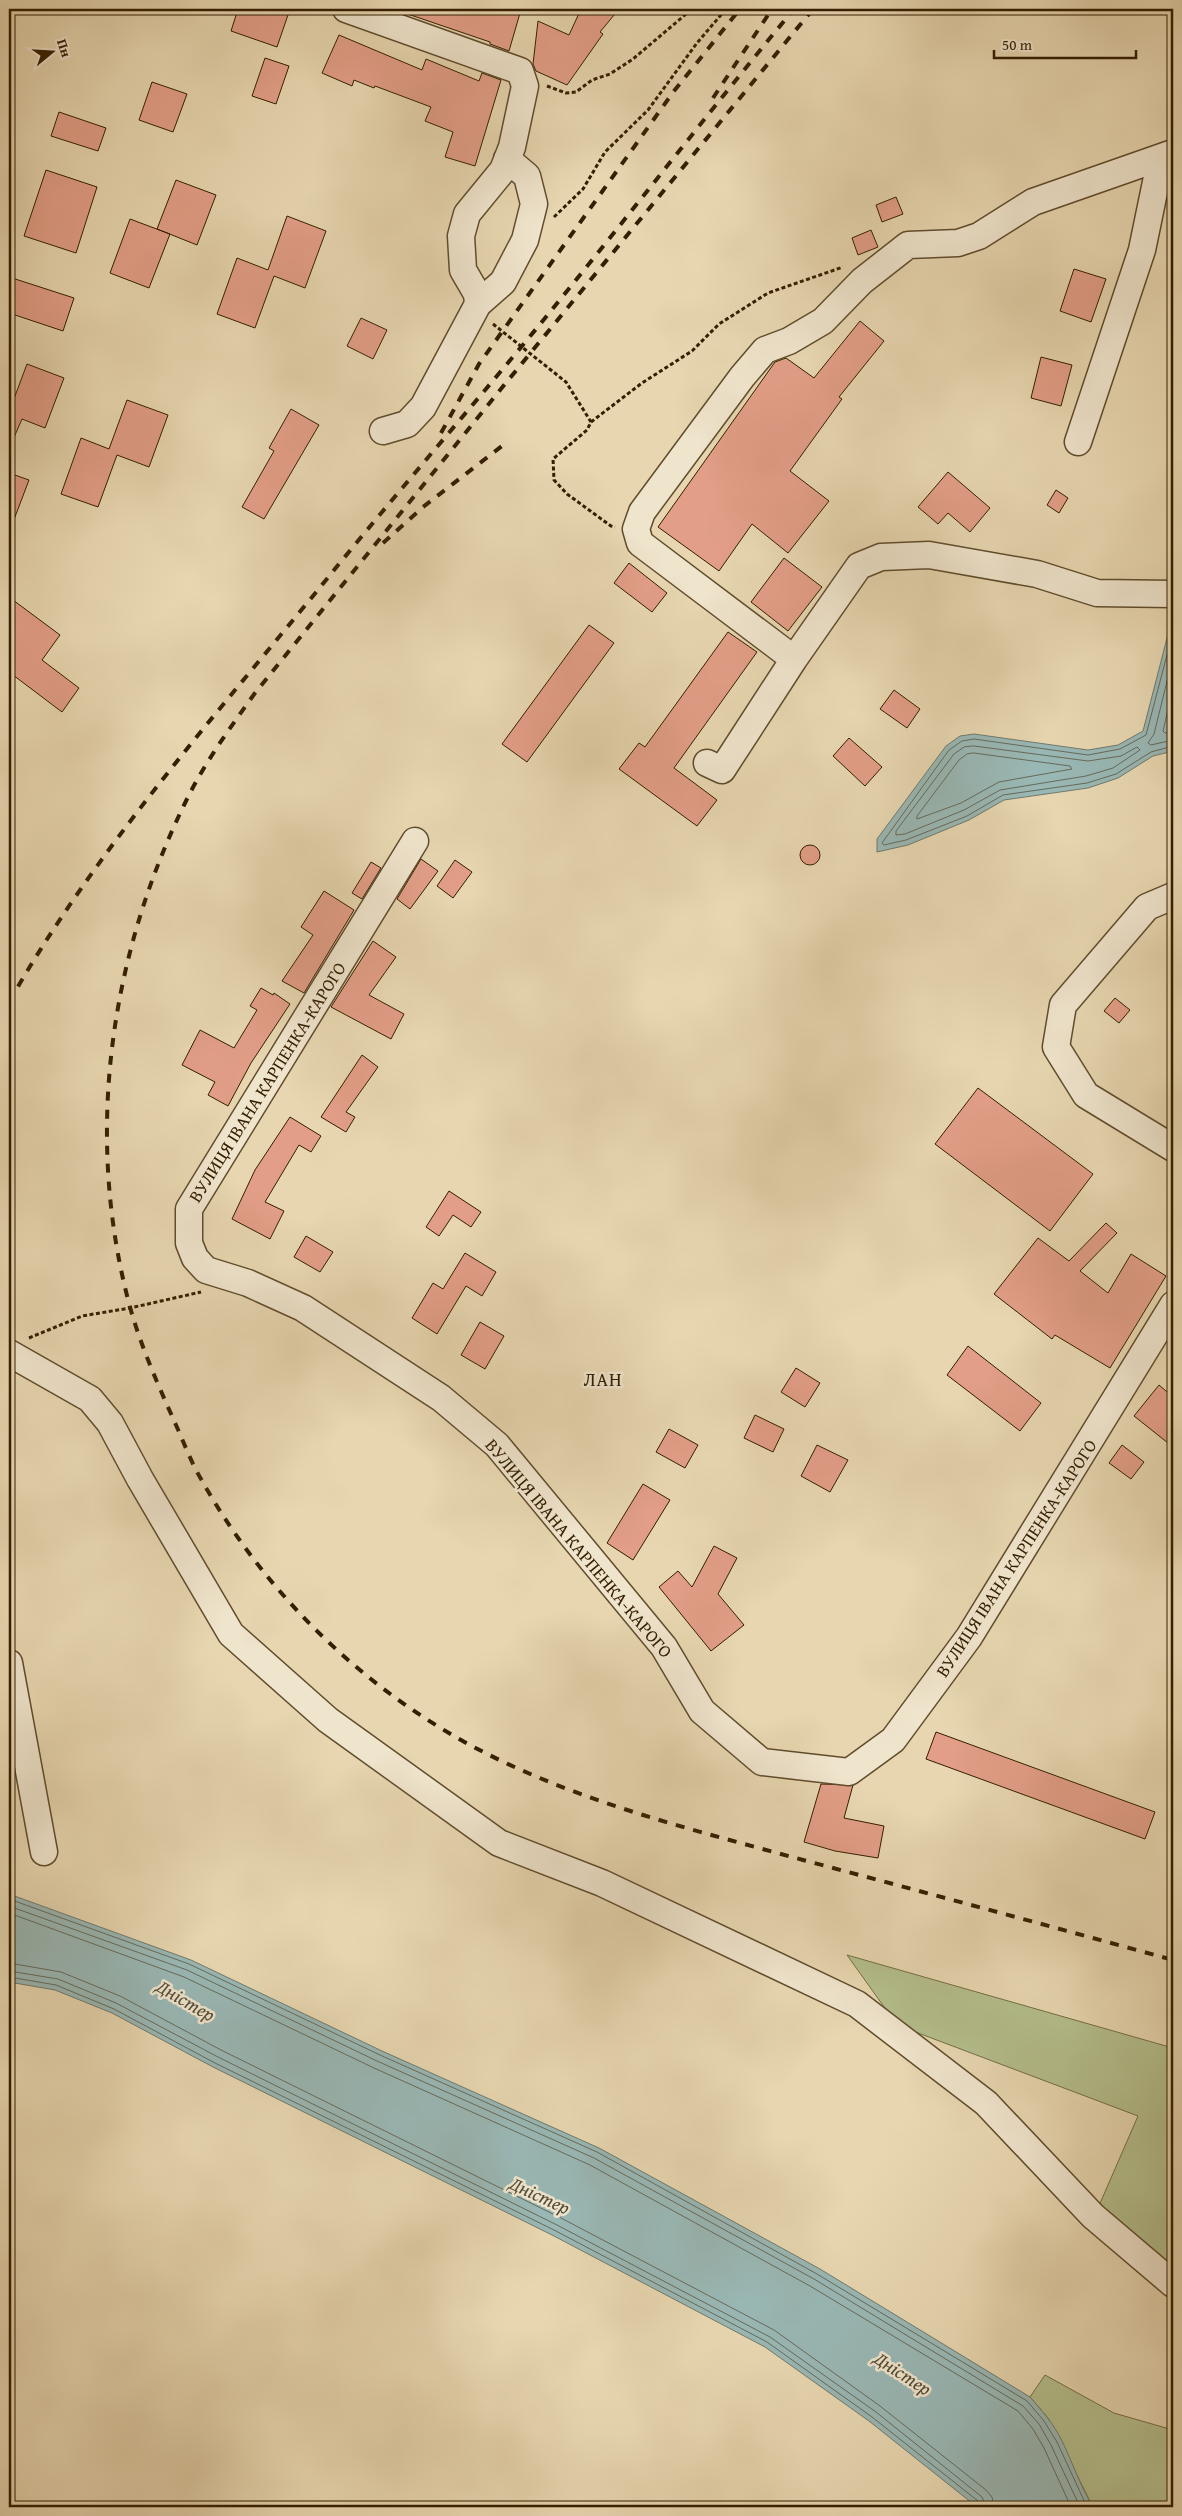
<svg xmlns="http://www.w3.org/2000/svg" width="1182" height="2516" font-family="'Gentium Book Plus',serif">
<rect width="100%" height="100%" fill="#e7d6b0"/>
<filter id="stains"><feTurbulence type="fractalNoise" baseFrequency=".004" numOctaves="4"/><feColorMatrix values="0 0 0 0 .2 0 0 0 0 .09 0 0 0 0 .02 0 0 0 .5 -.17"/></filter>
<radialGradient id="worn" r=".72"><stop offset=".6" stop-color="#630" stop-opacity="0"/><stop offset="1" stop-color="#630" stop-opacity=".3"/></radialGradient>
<path fill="#b4be8c" stroke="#746e46" d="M847,1955L1173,2048V2269L1098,2208L1138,2116L897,2025Z
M1045,2375L1114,2413L1173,2430V2507H1093L1048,2418L1030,2397Z"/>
<path fill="#99b7b4" stroke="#707a6c" d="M1173,615V751L1153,756L1118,778L1088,788L1004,800L969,820L908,845L877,852V839L946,746L960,736L974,734L1088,750L1118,745L1143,731Z
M9,1894L191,1960L382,2051L599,2148L820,2269L1030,2397C1042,2411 1054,2424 1062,2441C1073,2463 1080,2486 1093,2507H977L869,2421L765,2347L552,2235L213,2067L112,2013L55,1990L9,1982Z"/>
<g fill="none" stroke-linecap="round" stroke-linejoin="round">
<path stroke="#666a5a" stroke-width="1" d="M1173,632L1146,735L1120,749L1088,755L974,739L962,741L949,750L882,843L884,845L906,840L967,816L1003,795L1087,783L1116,774L1151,752L1173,746
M1173,657L1154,734L1148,743L1151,745L1173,740
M1173,688L1163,731L1165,733L1173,732
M974,746L1088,761L1121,756L1137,747L1140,750L1113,768L1086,776L1000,790L964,810L905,834L896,835V831L954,754L964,747Z
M974,753L1070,766L1072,769L999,782L961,803L917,819V816L959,760L967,754Z
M9,1899L189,1964L380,2055L597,2152L817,2274L1027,2401L1044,2421L1057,2442L1087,2507
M9,1906L187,1970L377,2061L594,2158L814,2279L1023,2406L1039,2424L1051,2445L1080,2507
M9,1913L184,1977L374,2068L590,2165L810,2286L1018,2411L1033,2429L1044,2448L1071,2507
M9,1963L61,1972L120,1996L221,2050L561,2218L774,2330L880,2406L986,2490L992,2497L994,2507
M9,1971L58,1979L116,2003L218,2057L557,2225L770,2337L876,2412L982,2497L986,2507
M9,1977L56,1985L114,2009L215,2063L554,2230L767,2342L872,2417L978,2501L980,2507"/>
</g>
<path fill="#e29e87" stroke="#331e00" d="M238,9H290L277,47L231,31Z
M393,9H507L520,13L509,51L490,44V42Z
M581,9H619L600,32L603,34L567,85L536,71L533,64L538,21L569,35Z
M339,35L422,70L426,59L479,81L482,73L501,80L475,166L445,157L453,132L425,121L431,107L375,86L374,88L354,80L352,86L322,73Z
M265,58L289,66L276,104L252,96Z
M152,82L187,94L173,132L139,120Z
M59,112L106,128L98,151L51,136Z
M46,170L97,187L76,253L24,236Z
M176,180L216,195L197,245L157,229Z
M896,197L903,214L882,222L876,205Z
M287,216L326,231L305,288L274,276L255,328L217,314L237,258L268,270Z
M130,219L170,234L149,288L110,273Z
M871,230L878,247L858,255L852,238Z
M1074,269L1106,279L1091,322L1060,311Z
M9,277L74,298L63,331L9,313Z
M361,318L387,330L373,359L347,346Z
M860,321L884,341L839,397L842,399L790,471L829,501L788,553L752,524L719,571L658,527L775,362L786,358L814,378Z
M1041,357L1072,365L1061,406L1031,398Z
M27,364L64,378L45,428L22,419L9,449V412Z
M127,400L168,415L149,467L117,455L98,507L61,494L81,438L109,449Z
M291,409L319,425L264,519L242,507L274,451L269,448Z
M948,472L990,508L970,532L948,513L938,524L918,507Z
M9,473L29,480L10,530H9Z
M1056,490L1068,498L1059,513L1047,505Z
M784,558L822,587L788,631L751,602Z
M629,563L667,593L652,612L614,583Z
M9,597L60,635L42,660L79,688L62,712L9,672Z
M589,625L614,643L527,762L502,744Z
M728,632L757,652L674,768L717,800L697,826L619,769L639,743L645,747Z
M894,690L920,709L907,728L880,709Z
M849,738L882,767L865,786L833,756Z
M800 855a10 10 0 1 1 20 0a10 10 0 1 1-20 0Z
M421,859L438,871L410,909L397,899Z
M455,860L472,872L453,898L437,886Z
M371,862L381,868L362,899L352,893Z
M324,891L354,910L304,993L282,981L313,935L301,927Z
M373,941L396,957L369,995L404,1014L391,1039L331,1007Z
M261,988L273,995L274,993L290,1004L251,1063L228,1106L208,1095L215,1082L182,1065L200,1030L234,1048L257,1010L250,1006Z
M1115,998L1130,1010L1119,1023L1104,1011Z
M362,1055L378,1067L346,1112L355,1117L346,1132L321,1117Z
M978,1088L1093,1174L1050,1231L935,1144Z
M290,1117L321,1136L311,1152L299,1145L265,1202L284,1211L270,1239L232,1219L255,1170Z
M449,1191L481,1212L471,1227L453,1215L439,1236L426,1227Z
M1106,1223L1117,1233L1080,1271L1108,1293L1131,1254L1166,1276L1110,1368L1055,1335L1052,1339L994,1294L1038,1238L1069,1261Z
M306,1236L333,1252L320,1272L294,1257Z
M465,1253L496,1272L482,1296L466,1286L437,1334L412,1318L433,1283L443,1289Z
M480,1322L504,1336L485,1369L461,1355Z
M968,1346L1041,1403L1020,1431L947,1375Z
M796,1368L820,1383L805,1407L781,1392Z
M1159,1385L1173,1397V1447L1134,1416Z
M755,1415L784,1429L773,1452L744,1438Z
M669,1429L698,1445L685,1468L656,1452Z
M817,1445L848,1460L830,1492L801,1476Z
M1122,1445L1144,1462L1131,1479L1109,1463Z
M643,1484L670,1500L633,1560L607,1543Z
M714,1546L737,1558L718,1594L744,1625L711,1651L659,1587L678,1571L692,1587Z
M936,1732L1155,1812L1145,1839L926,1759Z
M821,1784L853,1785L844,1818L884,1826L878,1858L835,1851L804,1842Z"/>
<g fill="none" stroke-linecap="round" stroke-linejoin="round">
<g stroke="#604c2c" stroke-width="29">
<path id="minor" d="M346,9L520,71L525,86L512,147L503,170L467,214L461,236L463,270L477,294L478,304L423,407L407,424L383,431
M478,304L503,282L525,240L534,204L527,176L507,159
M1078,442L1142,250L1161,158
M794,659L640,543L636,529L642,512L742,377L765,350L789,341L823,321L862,281L908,245L958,243L979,236L1033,202L1173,153
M707,763L722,770L794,659L859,566L881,557L929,555L1037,574L1097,593L1173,594
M415,841L189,1209V1243L195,1258L206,1270L248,1283L303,1308L441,1398L497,1445L664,1647L702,1711L762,1762L849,1772L893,1740L969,1637L1173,1305
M1173,896L1147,907L1063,1005L1056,1047L1086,1095L1173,1148
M9,1353L90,1399L110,1423L140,1479L231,1634L328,1720L499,1843L602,1883L857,2004L986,2103L1093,2216L1173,2284
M9,1663L44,1852"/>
</g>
<path stroke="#331e00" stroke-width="3" stroke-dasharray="4 2.5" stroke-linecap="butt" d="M547,86L566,93L576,92L592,80L610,74L633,59L692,9
M554,217L583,189L605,152L648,110L697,43L726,9
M493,324L566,382L591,422L587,430L553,459L554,480L567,494L611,526L615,527
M591,422L642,383L692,351L719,324L768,293L843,267
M29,1338L82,1316L130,1308L201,1292"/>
<use href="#minor" stroke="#efe4cc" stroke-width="26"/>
<path stroke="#331e00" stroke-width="4" stroke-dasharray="9 9" stroke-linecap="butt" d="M813,9L505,384L255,693C230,728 205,762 186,801C109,957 84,1138 130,1307C141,1347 159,1387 176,1425C184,1443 191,1462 201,1479C263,1590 358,1684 470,1745C574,1801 690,1829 803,1860C927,1893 1050,1926 1173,1960
M713,98L772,9
M441,433L479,364L674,91L740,9
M383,543L423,507L507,442
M9,1002C96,849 215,716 326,580C390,501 457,424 522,346C614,235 702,120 794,9"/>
</g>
<g text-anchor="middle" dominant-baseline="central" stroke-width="5" stroke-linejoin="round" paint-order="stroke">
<g font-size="18" fill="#331e00" stroke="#efe4cc">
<text transform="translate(267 1082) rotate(-58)">ВУЛИЦЯ ІВАНА КАРПЕНКА-КАРОГО</text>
<text transform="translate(579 1548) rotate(50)">ВУЛИЦЯ ІВАНА КАРПЕНКА-КАРОГО</text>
<text transform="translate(1016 1558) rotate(-57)">ВУЛИЦЯ ІВАНА КАРПЕНКА-КАРОГО</text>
</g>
<g font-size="19" letter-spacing="1" fill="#331e00" stroke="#efe4cc">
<text x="603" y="1379">ЛАН</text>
</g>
<g font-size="19" font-style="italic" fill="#524c36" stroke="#efe4cc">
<text transform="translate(186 2000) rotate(30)">Дністер</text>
<text transform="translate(540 2195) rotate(25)">Дністер</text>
<text transform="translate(903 2373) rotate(33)">Дністер</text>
</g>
</g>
<rect width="1182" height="2516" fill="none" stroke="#e7d6b0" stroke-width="30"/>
<rect x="10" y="10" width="1162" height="2496" fill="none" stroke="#331e00" stroke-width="2.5"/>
<rect x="15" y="15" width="1152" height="2486" fill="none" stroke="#331e00"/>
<g transform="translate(52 52) rotate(72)" stroke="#efe4cc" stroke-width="4" paint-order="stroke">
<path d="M0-4L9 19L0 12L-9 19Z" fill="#331e00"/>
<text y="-8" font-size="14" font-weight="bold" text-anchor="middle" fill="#331e00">Пн</text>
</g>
<path d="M994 50v8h142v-8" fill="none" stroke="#331e00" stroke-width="2.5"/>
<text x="1002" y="50" font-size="15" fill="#331e00" stroke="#efe4cc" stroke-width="4" paint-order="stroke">50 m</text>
<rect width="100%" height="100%" filter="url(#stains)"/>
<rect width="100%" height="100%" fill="url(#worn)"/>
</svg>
